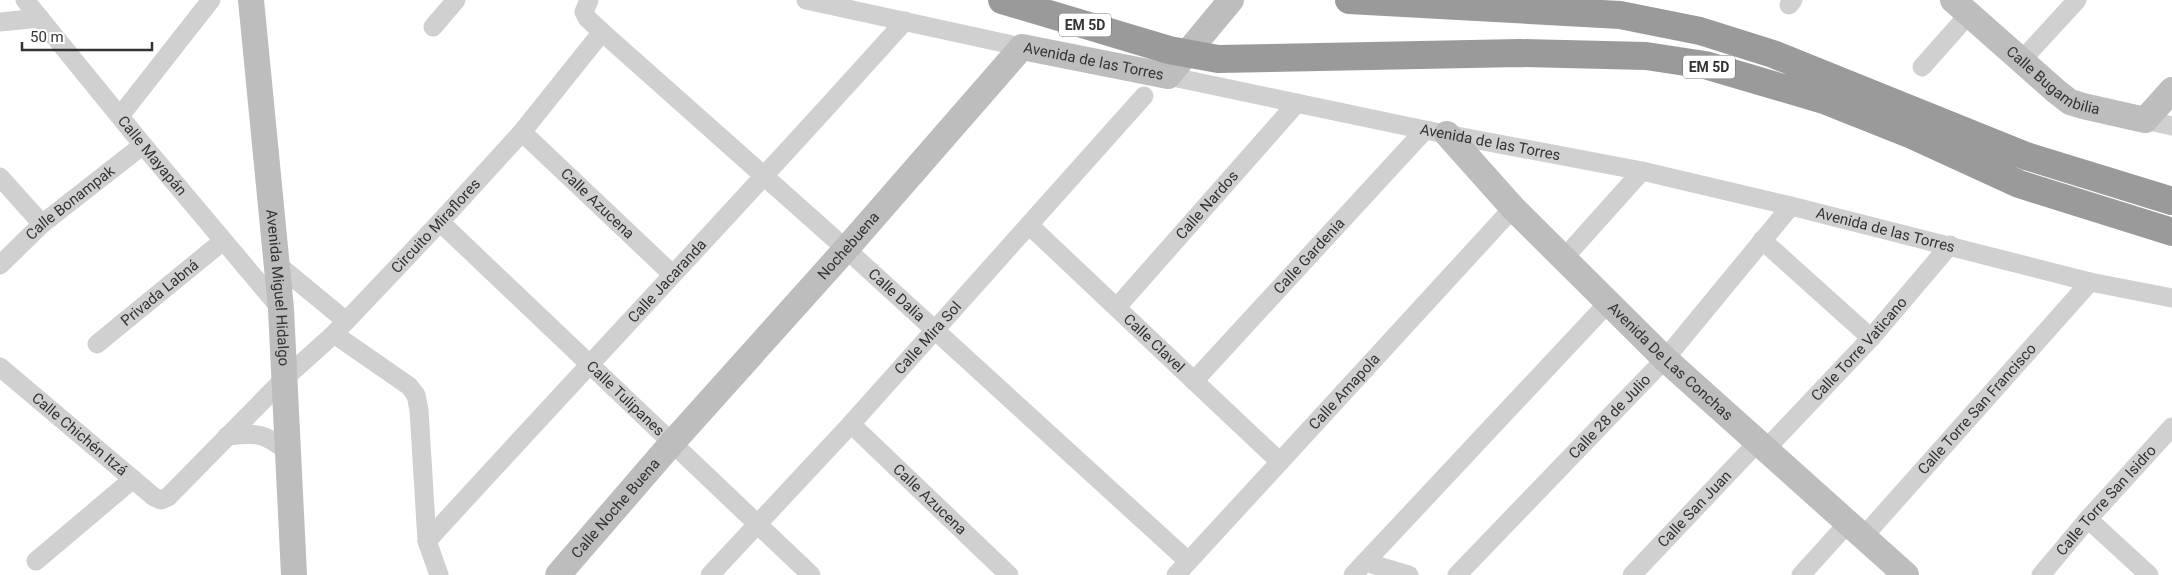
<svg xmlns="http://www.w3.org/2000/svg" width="2172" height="575" font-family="Roboto,sans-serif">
<rect width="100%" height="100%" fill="#fff"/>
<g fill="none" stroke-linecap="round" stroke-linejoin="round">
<g stroke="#d0d0d0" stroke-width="19">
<path id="s1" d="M25,0L143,145L281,309"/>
<path d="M806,0L1022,47"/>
<path d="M1789,5L1793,0"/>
<path d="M0,22L40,18"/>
<path d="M433,27L456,0"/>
<path id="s2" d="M602,32L846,249L1188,561"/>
<path d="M2021,61L2077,0"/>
<path d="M1922,67L1969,14"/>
<path id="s3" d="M1168,76L1425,130L1642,171L1791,206L2090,282L2172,298"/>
<path d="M120,116L211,0"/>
<path d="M2145,120L2172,126"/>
<path id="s4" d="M522,132L672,274"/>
<path d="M0,177L42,224"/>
<path id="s5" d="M440,222L811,575"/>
<path id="s6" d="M1029,225L1280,462"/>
<path d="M1762,240L1871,338"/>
<path d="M1564,258L1642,171"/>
<path d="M277,264L346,321"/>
<path id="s7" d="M0,265L42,224L143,145"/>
<path id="s8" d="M1117,307L1297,103"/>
<path d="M334,334L409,386L416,395L419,410L427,541L439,575"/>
<path id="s9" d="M97,344L223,241"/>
<path id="s10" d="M0,367L154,497L161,500L168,497L285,378L334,334L440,222L522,132L602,32L587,18L584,12L589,0"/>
<path id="s11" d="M1194,381L1425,130"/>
<path id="s12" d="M851,424L1009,575"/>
<path d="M227,436C258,433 263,432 288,452"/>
<path id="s13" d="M1765,450L1871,338L1950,245"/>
<path d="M2088,519L2149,575"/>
<path id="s14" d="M1864,536L2090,282"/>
<path id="s15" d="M427,541C586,367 748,196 905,21"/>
<path d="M36,561L133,479"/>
<path d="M1365,562L1409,575"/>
<path id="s16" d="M710,575L851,424L1144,96"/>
<path id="s17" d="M1176,575L1513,208"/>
<path d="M1353,575L1608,303"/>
<path id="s18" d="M1457,575L1665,359L1791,206"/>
<path id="s19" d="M1632,575L1757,443"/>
<path d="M1801,575L1848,523"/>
<path id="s20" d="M2041,575L2088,519L2172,427"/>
</g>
<g stroke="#bdbdbd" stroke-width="26">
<path id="s21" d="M251,0L281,309L294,575"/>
<path id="s22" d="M1953,0L2057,92L2070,102L2083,106L2145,120L2172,90"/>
<path id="s23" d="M1447,134L1513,208L1665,359L1906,575"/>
<path id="s24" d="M558,575L672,443L846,249L1022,47L1168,76L1231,0"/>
</g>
<path stroke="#9a9a9a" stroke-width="28" d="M1002,0L1169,50L1218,59L1520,53L1646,56L1705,65L1824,100L1912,135L2019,184L2172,232
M1349,0L1620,15L1700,31L1773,54L2026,156L2172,201"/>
</g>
<g text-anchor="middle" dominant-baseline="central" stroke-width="5" stroke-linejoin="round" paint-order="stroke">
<g fill="#fff" stroke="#707070" stroke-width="1">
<rect x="1059" y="13.5" width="52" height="23" rx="4"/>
<rect x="1683" y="55.5" width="52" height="23" rx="4"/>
</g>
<g font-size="14" font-weight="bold" fill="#333">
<text x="1085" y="25">EM 5D</text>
<text x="1709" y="67">EM 5D</text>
</g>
<g font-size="15" fill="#333" stroke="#fff">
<text stroke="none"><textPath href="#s24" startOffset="776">Avenida de las Torres</textPath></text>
<text stroke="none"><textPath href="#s22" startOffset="130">Calle Bugambilia</textPath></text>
<text stroke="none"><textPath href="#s3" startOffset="329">Avenida de las Torres</textPath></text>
<text stroke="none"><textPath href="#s1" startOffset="201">Calle Mayapán</textPath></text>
<text stroke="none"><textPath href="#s4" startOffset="104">Calle Azucena</textPath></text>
<text stroke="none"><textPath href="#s7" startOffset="94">Calle Bonampak</textPath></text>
<text stroke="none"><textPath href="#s8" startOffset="136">Calle Nardos</textPath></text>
<text stroke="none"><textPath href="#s10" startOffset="598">Circuito Miraflores</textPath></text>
<text stroke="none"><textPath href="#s3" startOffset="734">Avenida de las Torres</textPath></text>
<text stroke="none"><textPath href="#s24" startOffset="439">Nochebuena</textPath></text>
<text stroke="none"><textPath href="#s11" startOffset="170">Calle Gardenia</textPath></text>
<text stroke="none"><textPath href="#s15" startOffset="354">Calle Jacaranda</textPath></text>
<text stroke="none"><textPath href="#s21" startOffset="289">Avenida Miguel Hidalgo</textPath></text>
<text stroke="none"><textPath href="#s9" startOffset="81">Privada Labná</textPath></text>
<text stroke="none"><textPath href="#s2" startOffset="395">Calle Dalia</textPath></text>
<text stroke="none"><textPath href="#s16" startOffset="322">Calle Mira Sol</textPath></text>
<text stroke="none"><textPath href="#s6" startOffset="172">Calle Clavel</textPath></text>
<text stroke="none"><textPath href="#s13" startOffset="138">Calle Torre Vaticano</textPath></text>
<text stroke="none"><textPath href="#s23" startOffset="319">Avenida De Las Conchas</textPath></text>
<text stroke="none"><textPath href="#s17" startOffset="249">Calle Amapola</textPath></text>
<text stroke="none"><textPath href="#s5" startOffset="256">Calle Tulipanes</textPath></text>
<text stroke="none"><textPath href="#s14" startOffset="170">Calle Torre San Francisco</textPath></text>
<text stroke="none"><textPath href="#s18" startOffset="220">Calle 28 de Julio</textPath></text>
<text stroke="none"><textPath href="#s10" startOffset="104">Calle Chichén Itzá</textPath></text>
<text stroke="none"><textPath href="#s12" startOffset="109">Calle Azucena</textPath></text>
<text stroke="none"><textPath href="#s20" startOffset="99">Calle Torre San Isidro</textPath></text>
<text stroke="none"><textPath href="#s24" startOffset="88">Calle Noche Buena</textPath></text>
<text stroke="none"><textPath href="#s19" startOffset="91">Calle San Juan</textPath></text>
</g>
</g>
<path d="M22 42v8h130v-8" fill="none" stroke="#333333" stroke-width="2.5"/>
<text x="30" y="42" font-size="15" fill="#333333" stroke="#ffffff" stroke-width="4" paint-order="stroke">50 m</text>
</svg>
